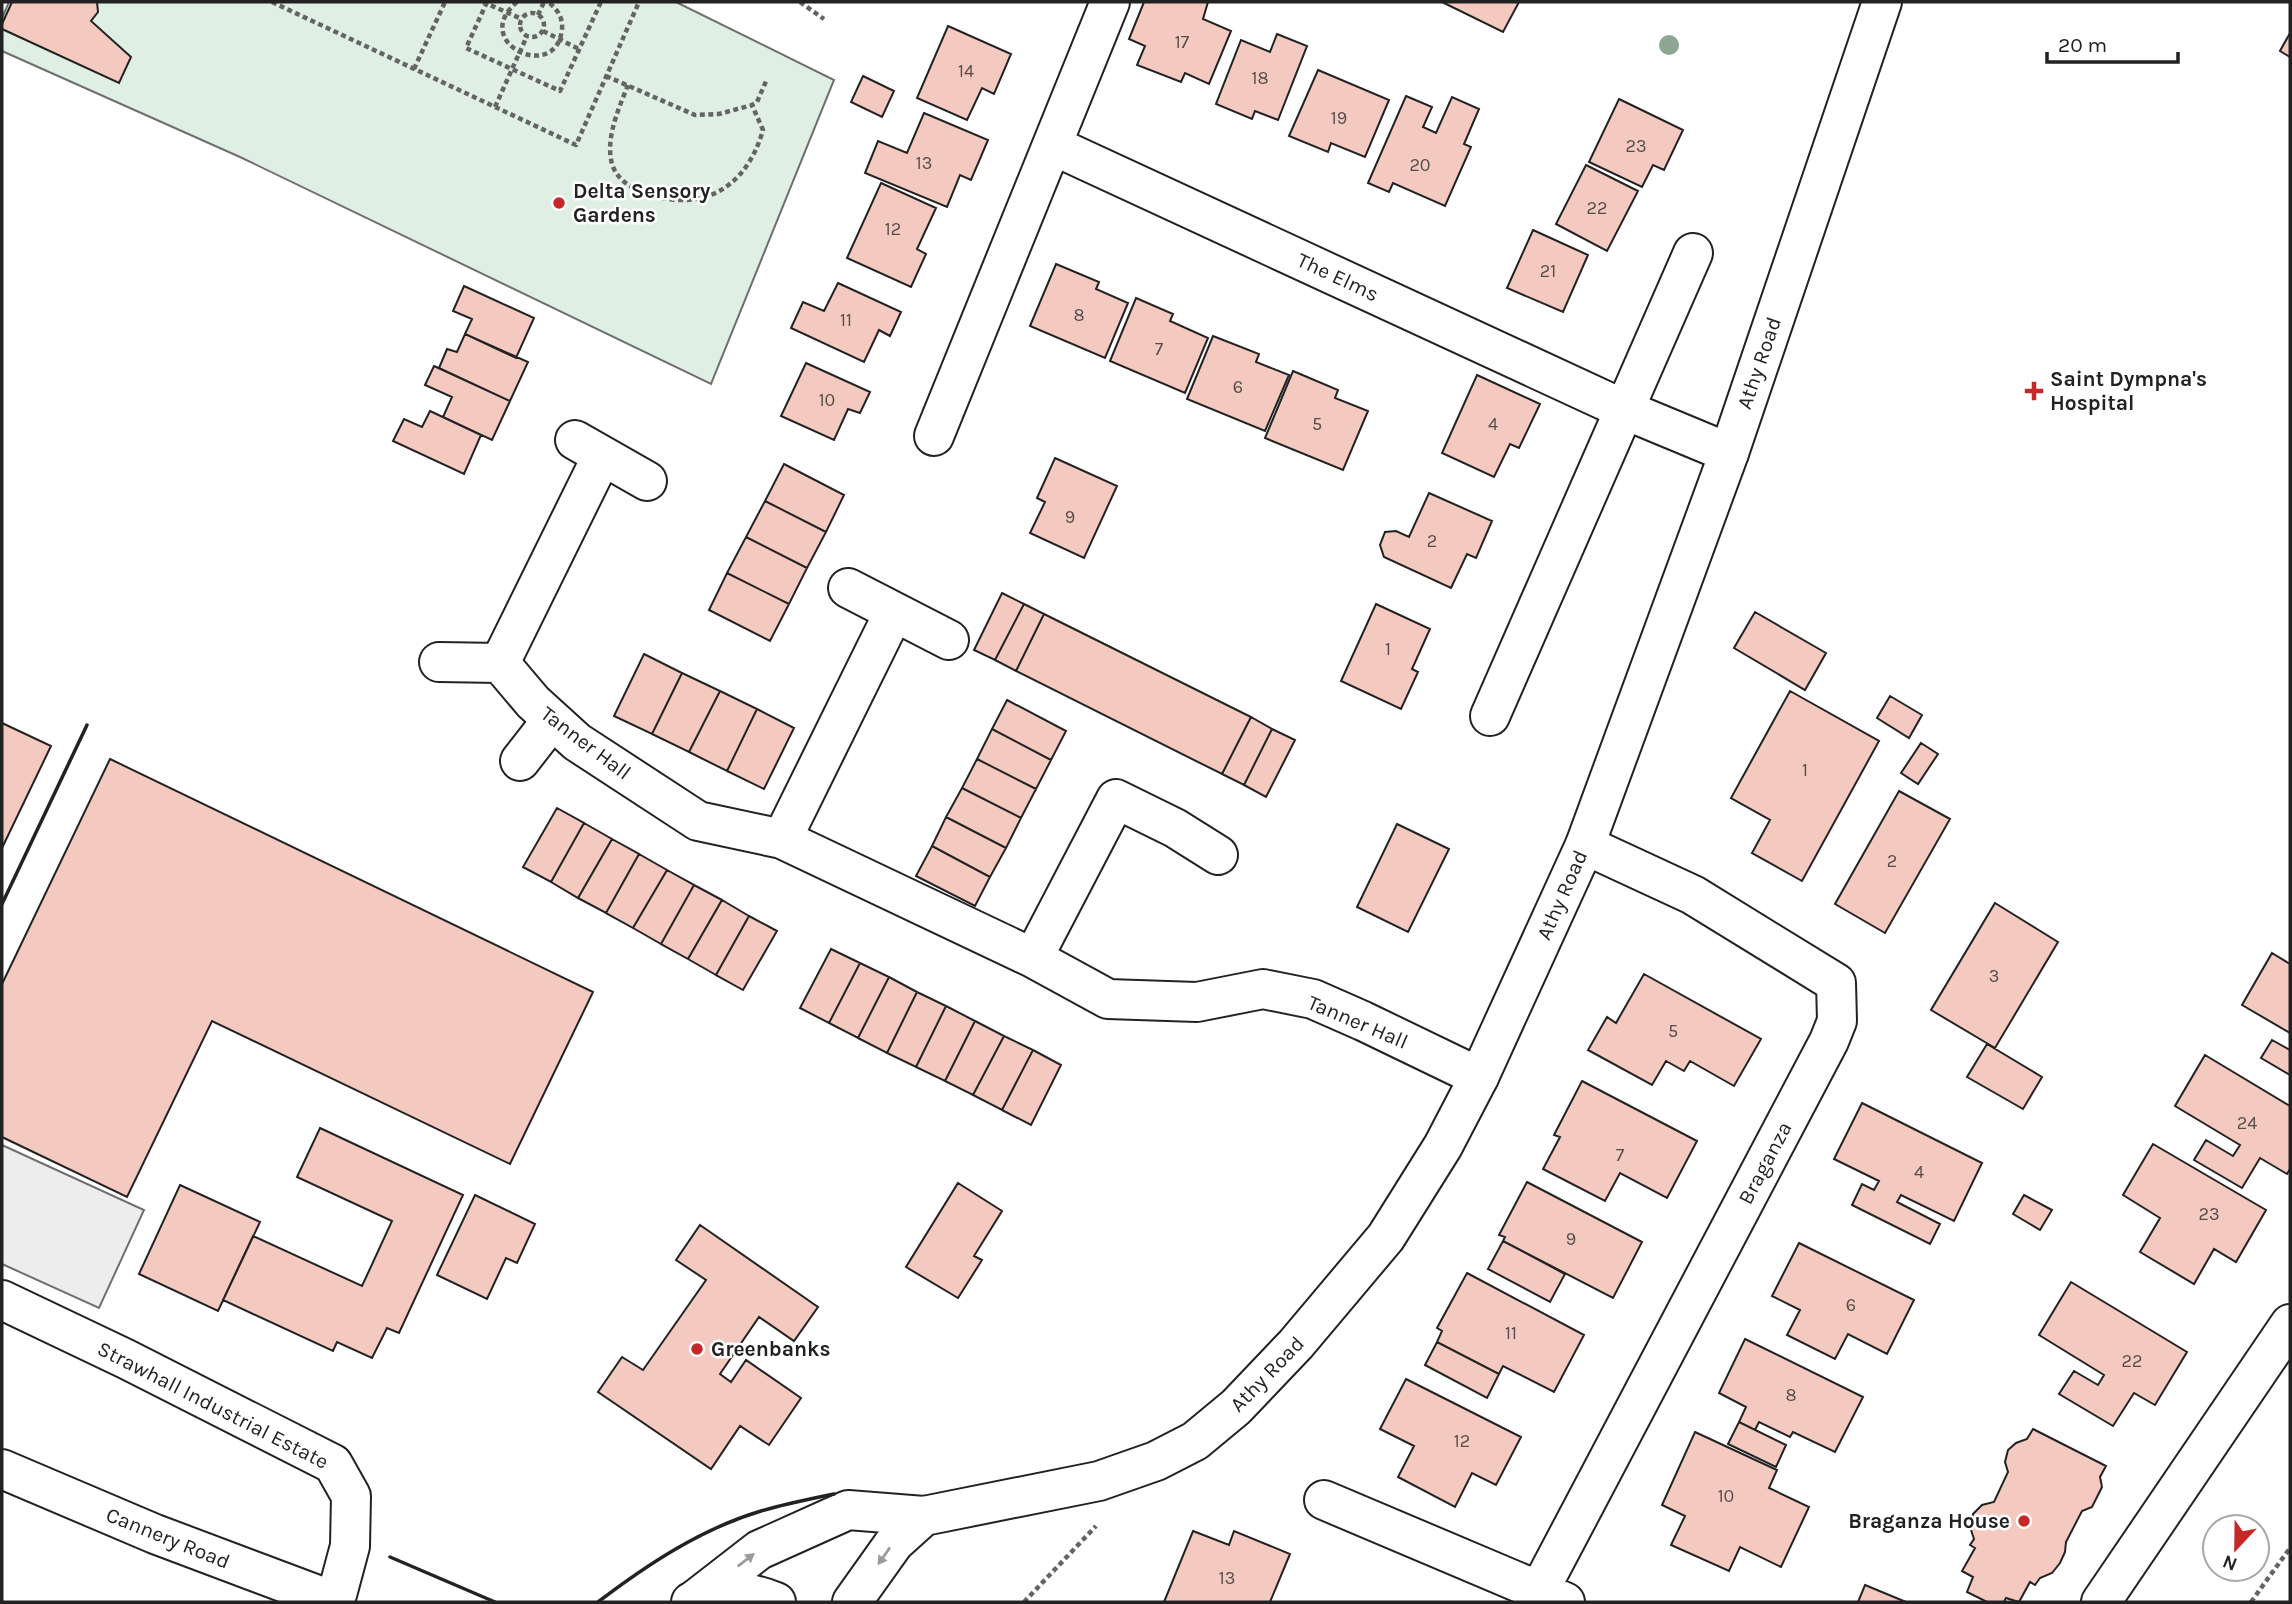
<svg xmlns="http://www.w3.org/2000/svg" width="2292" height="1604" font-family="Karla,sans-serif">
<rect width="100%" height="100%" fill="#fff"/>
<path fill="#e0efe3" stroke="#6f6f6f" stroke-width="2" d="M9,2H676L834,80L711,384L240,157L2,51V18Z"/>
<path fill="#ededed" stroke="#6f6f6f" stroke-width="2" d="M2,1145L144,1210L99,1308L2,1264Z"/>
<path fill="#f3c9c0" stroke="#222" stroke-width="2" d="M12,2H97L98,12L91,21L131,57L119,83L2,29V24Z
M1144,2H1208L1203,19L1231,31L1209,84L1185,73L1181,82L1137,65L1145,46L1129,39Z
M1442,2H1519L1503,32Z
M948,26L1011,54L994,94L982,88L967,120L917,98Z
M2290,33V57L2280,51Z
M1277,34L1307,46L1278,120L1255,111L1252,119L1216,104L1241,40L1270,52Z
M1318,70L1389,100L1365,157L1331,143L1328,152L1289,136Z
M863,76L894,91L882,117L851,102Z
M1406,96L1432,107L1423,127L1436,133L1452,97L1479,109L1464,144L1471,147L1445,206L1393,183L1389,192L1368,183Z
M1619,99L1683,130L1664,170L1653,165L1642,187L1589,162Z
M924,113L988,140L971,180L960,175L947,207L865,173L878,141L907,153Z
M1586,165L1638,191L1607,251L1556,224Z
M881,183L936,208L917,249L926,254L911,287L847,258Z
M1533,230L1588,255L1563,312L1507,288Z
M1056,264L1099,282L1096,289L1128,303L1105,358L1030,326Z
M838,283L901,312L890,336L879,330L864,362L791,328L803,302L824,311Z
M464,286L534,318L516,358L465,334L472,319L453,311Z
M1136,298L1173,314L1170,321L1208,338L1185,393L1110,361Z
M465,334L528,362L510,401L439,368L447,349L457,352Z
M1213,336L1259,354L1256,362L1289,375L1265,431L1187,399Z
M806,363L870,392L860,413L848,409L834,440L781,416Z
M434,366L510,401L492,440L443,417L452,397L425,385Z
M1293,371L1338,390L1335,398L1368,411L1343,470L1265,438Z
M1477,375L1540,404L1519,448L1510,444L1494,477L1442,453Z
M430,411L481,435L464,474L393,441L404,419L422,427Z
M1055,458L1117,486L1084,558L1030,533L1045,502L1037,498Z
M784,464L844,495L826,532L765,501Z
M1429,493L1492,521L1476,558L1467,554L1451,588L1384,557L1380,545L1385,532L1396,531L1409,537Z
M765,501L826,532L807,568L746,537Z
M746,537L807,568L789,604L727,573Z
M727,573L789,604L770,641L709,610Z
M1002,593L1024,604L995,660L974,650Z
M1024,604L1044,614L1016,671L995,660Z
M1376,604L1430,629L1412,669L1418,672L1401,709L1341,681Z
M1755,612L1826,653L1805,690L1734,648Z
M1044,614L1251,717L1222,774L1016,671Z
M644,654L682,673L652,734L614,716Z
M682,673L720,691L689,752L652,734Z
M720,691L757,709L727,771L689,752Z
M1790,691L1879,741L1802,881L1752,853L1770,820L1731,798Z
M1890,696L1922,715L1909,738L1877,718Z
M1007,700L1066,731L1051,760L992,729Z
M757,709L794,728L764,789L727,771Z
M1251,717L1272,729L1244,785L1222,774Z
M2,723L51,746L2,848Z
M992,729L1051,760L1036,789L977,759Z
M1272,729L1295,740L1266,797L1244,785Z
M1921,743L1938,754L1918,784L1901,773Z
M110,759L593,992L510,1164L212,1021L127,1197L2,1137V984Z
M977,759L1036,789L1021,818L962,788Z
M962,788L1021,818L1006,848L946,817Z
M1899,791L1950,819L1885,933L1835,904Z
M557,808L584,823L551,882L523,867Z
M946,817L1006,848L990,877L932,846Z
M584,823L612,839L578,898L551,882Z
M1397,824L1449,849L1408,932L1357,907Z
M612,839L639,854L606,913L578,898Z
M932,846L990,877L975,906L916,876Z
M639,854L667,870L633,928L606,913Z
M667,870L694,885L661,944L633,928Z
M694,885L722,900L688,959L661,944Z
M722,900L749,916L716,975L688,959Z
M1995,903L2058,942L1995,1048L1931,1010Z
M749,916L777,931L743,990L716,975Z
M831,949L860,963L829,1023L800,1008Z
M2272,953L2290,964V1033L2242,1005Z
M860,963L889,977L858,1038L829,1023Z
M1644,974L1761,1039L1734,1086L1690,1061L1684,1071L1666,1061L1652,1085L1588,1050L1607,1017L1616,1023Z
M889,977L917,992L887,1053L858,1038Z
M917,992L946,1006L916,1067L887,1053Z
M946,1006L975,1021L945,1081L916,1067Z
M975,1021L1004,1036L973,1095L945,1081Z
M1004,1036L1033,1050L1002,1110L973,1095Z
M2272,1040L2290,1050V1075L2261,1058Z
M1987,1044L2042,1077L2023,1109L1967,1077Z
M1033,1050L1061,1065L1031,1125L1002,1110Z
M2205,1055L2290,1106V1169L2287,1174L2260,1158L2242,1188L2194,1160L2206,1140L2233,1156L2240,1145L2175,1106Z
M1582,1081L1697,1141L1667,1198L1620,1173L1605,1201L1543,1169L1560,1137L1554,1135Z
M1862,1103L1982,1163L1954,1221L1901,1195L1897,1202L1940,1224L1930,1244L1852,1205L1862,1184L1874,1190L1879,1181L1834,1159Z
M320,1128L463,1195L399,1333L387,1328L372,1358L337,1342L333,1351L223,1300L253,1236L362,1286L392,1221L297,1177Z
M2153,1144L2266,1210L2236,1262L2214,1249L2194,1284L2140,1252L2160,1218L2123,1195Z
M1527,1182L1642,1242L1613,1298L1503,1241L1505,1237L1499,1235Z
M958,1183L1002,1211L974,1256L982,1260L958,1298L906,1267Z
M180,1185L260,1222L218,1311L139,1274Z
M475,1195L535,1224L517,1263L506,1258L487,1299L437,1275Z
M2024,1195L2052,1210L2040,1230L2013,1214Z
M700,1225L818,1307L794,1341L759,1317L720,1374L731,1382L746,1360L801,1398L769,1445L740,1426L711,1469L598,1392L622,1357L643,1370L706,1280L676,1260Z
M1503,1241L1565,1274L1550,1302L1488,1269Z
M1799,1243L1914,1300L1887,1354L1848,1334L1835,1359L1787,1335L1800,1310L1772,1296Z
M1467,1273L1584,1335L1554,1392L1503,1366L1499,1374L1437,1342L1442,1331L1437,1328Z
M2071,1282L2187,1352L2155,1405L2134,1393L2113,1426L2059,1394L2074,1371L2098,1385L2104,1375L2039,1335Z
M1745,1339L1863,1397L1835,1452L1793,1432L1790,1437L1759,1422L1755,1430L1739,1422L1746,1407L1719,1393Z
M1437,1342L1499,1374L1487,1398L1425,1365Z
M1406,1379L1521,1437L1496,1485L1472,1473L1455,1507L1398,1477L1414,1446L1380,1429Z
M1739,1422L1786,1445L1776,1467L1728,1444Z
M2033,1429L2106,1466L2100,1477L2102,1487L2092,1507L2082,1511L2066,1542L2065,1552L2060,1563L2052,1573L2040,1578L2035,1585L2030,1582L2019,1602L2006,1598L2004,1602H1987L1967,1592L1973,1577L1962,1571L1975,1548L1970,1545L1974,1539L1970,1527L1973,1514L1982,1505L1994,1502L2008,1472L2005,1462L2008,1450L2016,1443L2027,1439Z
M1695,1432L1777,1470L1769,1488L1809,1507L1781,1567L1740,1547L1729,1571L1671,1545L1685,1516L1662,1505Z
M1193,1531L1229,1545L1234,1531L1290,1554L1270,1602H1164Z
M1865,1585L1906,1602H1858Z"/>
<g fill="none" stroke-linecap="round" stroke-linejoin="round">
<g stroke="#222" stroke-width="42">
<path id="minor" d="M1052,145L1623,409L1729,453
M934,436L1110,2
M575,440L647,481
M602,456L500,663L533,702L577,742L698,821L782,839L1033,958L1108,999L1197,1002L1263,989L1313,999L1363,1021L1479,1077
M848,588L949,640
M439,662L500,663
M1490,716L1693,253
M520,761L552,720
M782,839L894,612
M1033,958L1116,799L1175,828L1218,855
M2,1300L126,1359L333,1464L351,1496L350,1546L335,1602
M1324,1500L1565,1602
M1539,1591L1829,1041L1837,1021L1836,983L1693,895L1585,845
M2101,1602L2290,1324"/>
</g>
<g stroke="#222" stroke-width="42">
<path id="secondary" d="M692,1602L759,1550L848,1510L924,1516L1099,1481L1156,1461L1195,1441L1236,1407L1296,1344L1386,1237L1443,1146L1479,1077L1585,845L1729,453L1882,2
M852,1602L894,1543L924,1516"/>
</g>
<g stroke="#222" stroke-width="42">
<path id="primary" d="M2,1469L155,1534L336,1602
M691,1602C723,1590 744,1589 776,1602"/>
</g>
<path stroke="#646464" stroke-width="4.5" stroke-dasharray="5 3.5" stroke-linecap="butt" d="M272,2L576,145L639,2
M483,2L522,19
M487,2L466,48L560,91L600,4L595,2
M517,2C468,43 557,84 562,29C563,17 557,9 548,2
M800,2L824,19
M520 25a12 12 0 1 1 24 0a12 12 0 1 1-24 0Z
M538,15L544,2
M543,31L579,49
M414,69L445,2
M606,76L695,115L719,114L752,105L757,102L767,79
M628,85C619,108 605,138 612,164C617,180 632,189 648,194C705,213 747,186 763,130L752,105
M495,107L527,36
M1024,1602L1096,1526
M2251,1602L2290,1548"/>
<use href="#minor" stroke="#fff" stroke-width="38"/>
<use href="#secondary" stroke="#fff" stroke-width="38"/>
<use href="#primary" stroke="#fff" stroke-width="38"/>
<path stroke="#222" stroke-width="3.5" d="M2,904L87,725
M390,1557L495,1602
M598,1602C648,1564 701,1529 761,1511C785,1504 810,1499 834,1494"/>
</g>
<circle fill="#8da692" cx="1669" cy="45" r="10"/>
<defs><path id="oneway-solid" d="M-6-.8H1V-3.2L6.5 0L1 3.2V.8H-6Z" transform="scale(1.75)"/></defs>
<g fill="#9c9c9c">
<use href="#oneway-solid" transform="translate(884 1556) rotate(125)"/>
<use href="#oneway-solid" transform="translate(746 1560) rotate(-38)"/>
</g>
<g fill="#c62828" stroke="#fff" stroke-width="2.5">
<circle cx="559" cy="203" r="7"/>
<path d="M2030.5 380.5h7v7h7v7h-7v7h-7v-7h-7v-7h7z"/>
<circle cx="697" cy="1349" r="7"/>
<circle cx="2024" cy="1521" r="7"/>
</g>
<g text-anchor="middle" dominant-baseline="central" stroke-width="5" stroke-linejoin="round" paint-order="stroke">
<g font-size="18" fill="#564c4a">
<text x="1182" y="42">17</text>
<text x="966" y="71">14</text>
<text x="1260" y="78">18</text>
<text x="1339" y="118">19</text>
<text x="1636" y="146">23</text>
<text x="924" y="163">13</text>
<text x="1420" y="165">20</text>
<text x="1597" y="208">22</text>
<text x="893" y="229">12</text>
<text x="1548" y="271">21</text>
<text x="1079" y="315">8</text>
<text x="846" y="320">11</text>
<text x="1159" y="349">7</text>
<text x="1238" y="387">6</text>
<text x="827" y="400">10</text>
<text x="1317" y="424">5</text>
<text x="1493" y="424">4</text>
<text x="1070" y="517">9</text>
<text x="1432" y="541">2</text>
<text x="1388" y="649">1</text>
<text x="1805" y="770">1</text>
<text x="1892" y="861">2</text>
<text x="1994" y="976">3</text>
<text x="1673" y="1031">5</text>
<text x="2247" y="1123">24</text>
<text x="1620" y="1155">7</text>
<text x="1919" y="1172">4</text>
<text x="2209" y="1214">23</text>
<text x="1571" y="1239">9</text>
<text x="1851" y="1305">6</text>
<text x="1511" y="1333">11</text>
<text x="2132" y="1361">22</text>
<text x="1791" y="1395">8</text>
<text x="1462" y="1441">12</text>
<text x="1726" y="1496">10</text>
<text x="1227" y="1578">13</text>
</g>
<g font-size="21" font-weight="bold" fill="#222" stroke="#fff" text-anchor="start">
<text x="573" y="191">Delta Sensory<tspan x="573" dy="24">Gardens</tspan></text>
<text x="2050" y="379">Saint Dympna's<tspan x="2050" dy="24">Hospital</tspan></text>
<text x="711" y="1349">Greenbanks</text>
<text x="2010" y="1521" text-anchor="end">Braganza House</text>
</g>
<g font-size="21" fill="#222" stroke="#fff">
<text transform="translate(1338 277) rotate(25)">The Elms</text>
<text transform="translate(1759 363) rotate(-71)">Athy Road</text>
<text transform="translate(586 743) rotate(37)">Tanner Hall</text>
<text transform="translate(1562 895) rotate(-66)">Athy Road</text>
<text transform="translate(1358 1022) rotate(23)">Tanner Hall</text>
<text transform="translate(1765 1163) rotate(-62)">Braganza</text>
<text transform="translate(1267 1374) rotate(-46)">Athy Road</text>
<text transform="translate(213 1405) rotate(27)">Strawhall Industrial Estate</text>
<text transform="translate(168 1538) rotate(22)">Cannery Road</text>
</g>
</g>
<rect width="2292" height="1604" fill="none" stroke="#222222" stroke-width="7"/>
<g transform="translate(2236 1548) rotate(202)"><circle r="33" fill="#ffffff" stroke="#a7a7a7" stroke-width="2"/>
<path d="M0-5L12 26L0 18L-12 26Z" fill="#c62828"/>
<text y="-10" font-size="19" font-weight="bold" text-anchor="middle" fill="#222222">N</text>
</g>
<path d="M2047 52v10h131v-10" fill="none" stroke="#222222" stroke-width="3.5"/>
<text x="2058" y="52" font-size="21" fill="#222222" stroke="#ffffff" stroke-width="5" paint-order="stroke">20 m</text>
</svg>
